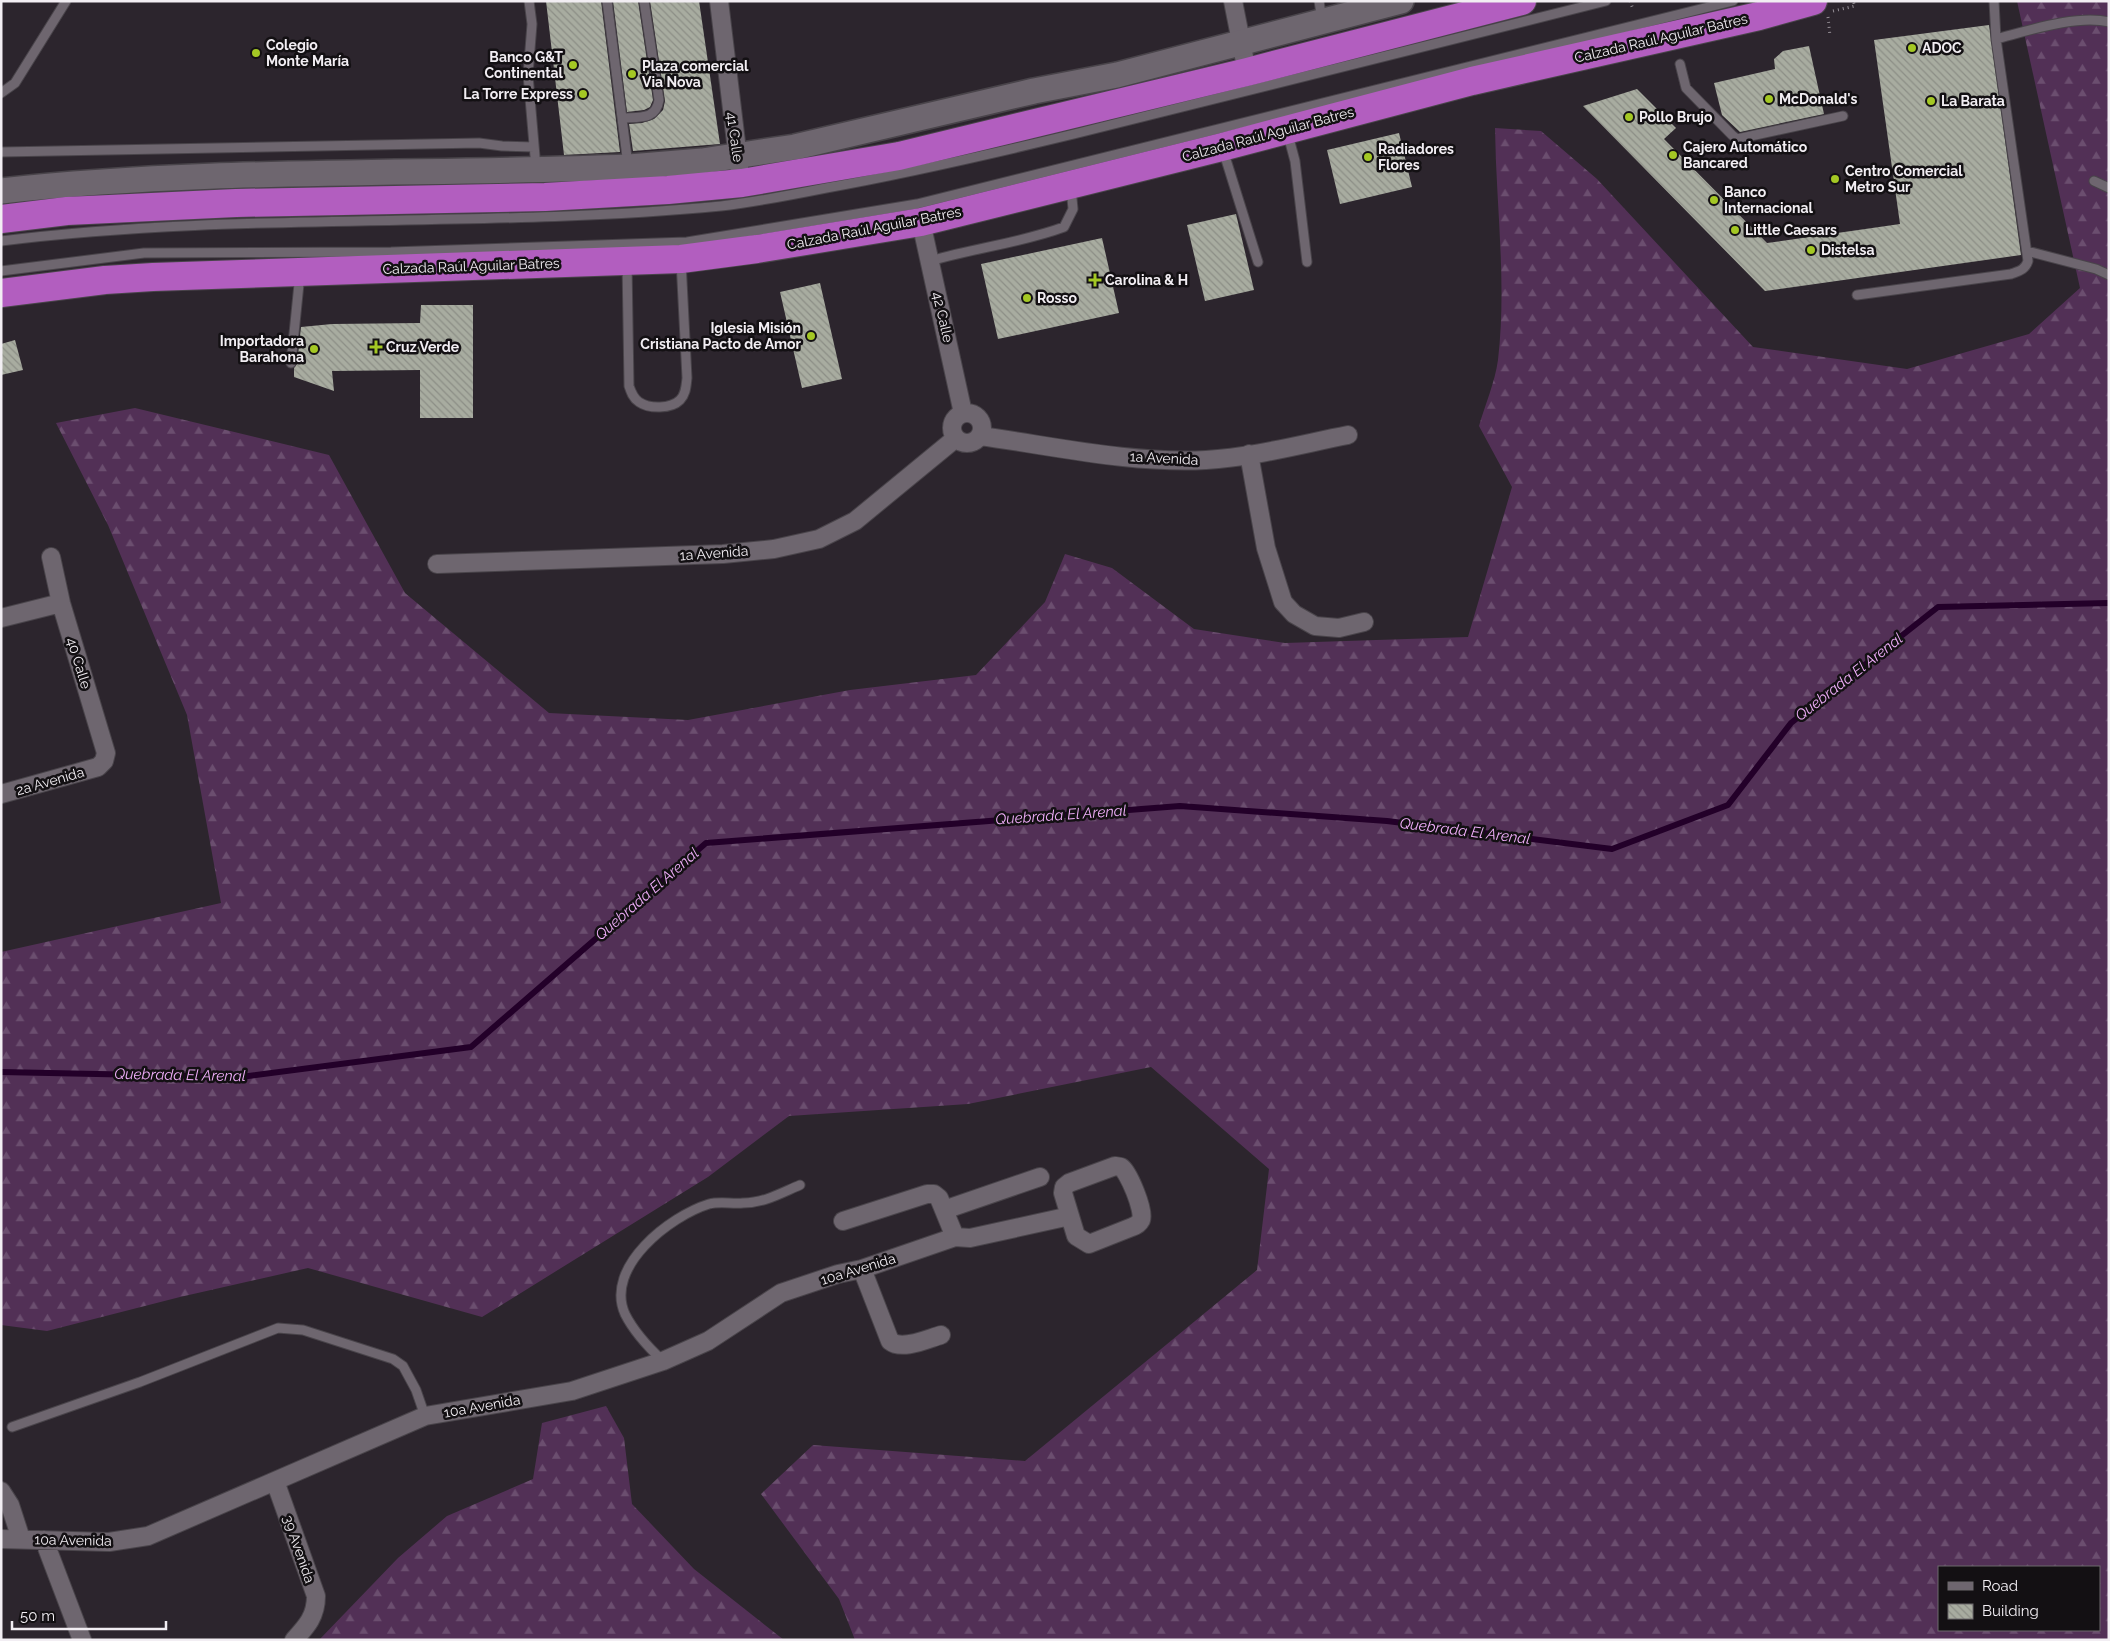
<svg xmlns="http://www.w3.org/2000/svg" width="2110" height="1641" font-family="Raleway,sans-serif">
<defs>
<pattern id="forest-firs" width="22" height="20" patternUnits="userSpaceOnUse" patternTransform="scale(1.25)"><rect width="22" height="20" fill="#523056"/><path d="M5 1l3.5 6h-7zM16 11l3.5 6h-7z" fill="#6b4e6f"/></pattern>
<pattern id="building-back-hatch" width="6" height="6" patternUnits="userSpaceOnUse" patternTransform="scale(1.25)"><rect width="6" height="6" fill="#a8aca0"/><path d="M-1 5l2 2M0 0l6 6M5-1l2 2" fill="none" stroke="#8c8e86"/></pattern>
</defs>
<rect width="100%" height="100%" fill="#2c252d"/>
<path fill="url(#forest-firs)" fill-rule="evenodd" d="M2017,1H2109V1640H855L839,1599L761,1494L813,1445L1025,1461L1257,1270L1269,1169L1151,1067L968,1104L789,1116L708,1177L482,1317L308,1268L180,1297L47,1331L1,1325V952L221,903L187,715L108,525L56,423L135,408L329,455L405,593L549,713L688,720L850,690L976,675L1045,602L1065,554L1112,568L1194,629L1285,643L1468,637L1512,487L1479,426C1485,405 1495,382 1498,360C1507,283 1496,205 1495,128L1541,131L1597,179L1753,347L1907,369L2029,334L2080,288ZM1939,1567H2099V1630H1939Z
M606,1406L624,1438L632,1504L694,1569L784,1640H319L398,1558L447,1516L533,1479L542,1423Z"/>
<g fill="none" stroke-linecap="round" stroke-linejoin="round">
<path stroke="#230029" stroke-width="6" d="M1,1072L241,1077L471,1047L706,843L1180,806L1387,821L1612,849L1728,805L1791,723L1938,607L2109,603"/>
</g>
<path fill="url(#building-back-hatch)" d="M546,1H601L620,152L564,155Z
M613,1H638L653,100L650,107L644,110L627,112Z
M650,1H699L720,144L633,151L629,124L642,123L654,119L663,110L665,101Z
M1989,25L2021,255L1765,291L1583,106L1637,89L1676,128L1664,139L1767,243L1900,224L1874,40Z
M1809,46L1824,114L1740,132L1722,115L1714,83L1775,69L1774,59L1783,51Z
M1399,133L1412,187L1340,204L1327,150Z
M1236,214L1254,290L1205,301L1187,225Z
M1102,238L1119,313L998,339L981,264Z
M820,283L842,379L802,388L780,292Z
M421,305H473V418H420V370L332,371L334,391L294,377V368L297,364L301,327L332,324L420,323Z
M15,340L23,370L1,375V344Z"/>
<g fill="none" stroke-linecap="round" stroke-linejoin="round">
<g stroke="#49444a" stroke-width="11">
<path id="lane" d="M529,1L532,24L528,75L536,168
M607,1L628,165
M1319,1L1322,20
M1996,39C2027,31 2078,14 2109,22
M1680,64L1686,88L1732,135L1737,139L1843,116
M1,93L15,83L66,1
M622,118C640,117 656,120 659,100L644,1
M1287,131L1295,161L1307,262
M1223,150L1258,262
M1,152L479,143L502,146L534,147
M2094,181L2109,188
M1,241C240,211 481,229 721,206C756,202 791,195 826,188C909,173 991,154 1074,134C1251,91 1428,46 1606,1
M2027,251L2096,269L2109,275
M930,261C974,248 1021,243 1064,227L1073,209L1071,188
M627,263L629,386C631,392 633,398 639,402C649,409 671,409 680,400C686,394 686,386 687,378L681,261
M1,271L144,253L391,252L687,242L917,204L1733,1
M1857,295L2011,274C2019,271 2025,270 2028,261L1996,39L1994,1
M291,363L300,274
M663,1361C648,1347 634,1332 625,1314C604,1267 670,1216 709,1204C720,1201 731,1204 743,1203C764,1203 781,1193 800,1185
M12,1427L140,1382L278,1328L303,1330L393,1359L403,1366L416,1390L425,1416"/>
</g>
<g stroke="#49444a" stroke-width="20">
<path id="street" d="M719,1L739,167
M1233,1L1247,72
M921,222L963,413
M952 428a15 15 0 1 1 30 0a15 15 0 1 1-30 0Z
M980,436C1053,446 1132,464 1206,460C1254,457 1302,444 1348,435
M1249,454L1266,548L1283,602L1294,614L1315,626L1339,628L1364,622
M437,564L723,554L774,549L819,539L855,521L956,438
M1,618L61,603
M1,794L98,767L104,761L106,753L61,603L51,557
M1115,1166L1121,1167C1128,1171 1145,1211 1141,1220C1139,1224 1135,1226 1132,1227L1089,1244L1076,1236L1063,1193L1064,1187L1069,1183Z
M944,1210L1040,1177
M843,1221L927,1194H934L939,1198L955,1237
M862,1269L890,1341C902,1351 927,1339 941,1335
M275,1481L316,1596C316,1616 307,1626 294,1640
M1,1491L10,1505L21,1539
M1,1539L109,1542L148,1536L425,1416L572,1391L663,1361L708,1341L781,1293L838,1274L862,1269L955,1237L970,1238L1070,1216
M44,1540L82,1640"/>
</g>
<g stroke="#49444a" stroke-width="28">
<path id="secondary" d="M1,191C209,168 420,175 629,167L702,161L795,147L1034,91L1117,75L1401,1"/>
</g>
<g stroke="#49444a" stroke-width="30">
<path id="highway" d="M1,219L67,211L236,203L545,197L668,190L742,183L899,156L1247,72L1522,1
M1,293L105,280L153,277L681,259L757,249L921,222L1222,147L1472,81L1759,16L1813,1"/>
</g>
<path stroke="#948e95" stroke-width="3" stroke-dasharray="1 4" stroke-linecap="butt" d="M1630,1L1633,9
M1833,11L1855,6L1853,1
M1828,17L1830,36"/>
<use href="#lane" stroke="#6e666f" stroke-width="9"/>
<use href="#street" stroke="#6e666f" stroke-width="18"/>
<use href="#secondary" stroke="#6e666f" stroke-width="25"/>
<use href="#highway" stroke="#b25ebf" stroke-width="28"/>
</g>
<g fill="#a4c824" stroke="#131013" stroke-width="2">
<circle cx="1912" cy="48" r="5"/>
<circle cx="256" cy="53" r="5"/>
<circle cx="573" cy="65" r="5"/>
<circle cx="632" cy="74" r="5"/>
<circle cx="583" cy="94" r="5"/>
<circle cx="1769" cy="99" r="5"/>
<circle cx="1931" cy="101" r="5"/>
<circle cx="1629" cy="117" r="5"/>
<circle cx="1673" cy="155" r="5"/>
<circle cx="1368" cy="157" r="5"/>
<circle cx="1835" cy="179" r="5"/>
<circle cx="1714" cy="200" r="5"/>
<circle cx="1735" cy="230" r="5"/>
<circle cx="1811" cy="250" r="5"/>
<path d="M1092.5 272.5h5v5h5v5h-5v5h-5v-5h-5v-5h5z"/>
<circle cx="1027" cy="298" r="5"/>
<circle cx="811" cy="336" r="5"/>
<path d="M373.5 339.5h5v5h5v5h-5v5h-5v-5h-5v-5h5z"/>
<circle cx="314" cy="349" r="5"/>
</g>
<g text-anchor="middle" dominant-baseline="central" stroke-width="5" stroke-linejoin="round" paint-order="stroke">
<g font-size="14" fill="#f2eef3" stroke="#131013">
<text transform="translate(1661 38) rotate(-13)">Calzada Raúl Aguilar Batres</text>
<text transform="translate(1268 134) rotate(-15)">Calzada Raúl Aguilar Batres</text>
<text transform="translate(735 137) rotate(82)">41 Calle</text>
<text transform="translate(874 228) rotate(-11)">Calzada Raúl Aguilar Batres</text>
<text transform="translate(471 266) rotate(-2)">Calzada Raúl Aguilar Batres</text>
<text transform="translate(943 317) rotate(77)">42 Calle</text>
<text transform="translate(1164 458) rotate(3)">1a Avenida</text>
<text transform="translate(714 553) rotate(-4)">1a Avenida</text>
<text transform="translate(79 663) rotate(73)">40 Calle</text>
<text transform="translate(50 781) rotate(-16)">2a Avenida</text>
<text transform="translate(858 1269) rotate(-17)">10a Avenida</text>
<text transform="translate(482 1406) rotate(-10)">10a Avenida</text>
<text transform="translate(73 1540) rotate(1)">10a Avenida</text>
<text transform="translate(299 1549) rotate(71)">39 Avenida</text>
</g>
<g font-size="14" font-weight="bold" fill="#f2eef3" stroke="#131013" text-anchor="start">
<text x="266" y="45">Colegio<tspan x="266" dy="16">Monte María</tspan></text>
<text x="1922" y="48">ADOC</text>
<text x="563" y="57" text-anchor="end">Banco G&amp;T<tspan x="563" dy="16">Continental</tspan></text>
<text x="642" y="66">Plaza comercial<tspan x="642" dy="16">Via Nova</tspan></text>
<text x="573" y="94" text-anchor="end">La Torre Express</text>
<text x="1779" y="99">McDonald's</text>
<text x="1941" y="101">La Barata</text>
<text x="1639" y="117">Pollo Brujo</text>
<text x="1683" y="147">Cajero Automático<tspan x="1683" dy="16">Bancared</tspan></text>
<text x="1378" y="149">Radiadores<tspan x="1378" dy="16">Flores</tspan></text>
<text x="1845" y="171">Centro Comercial<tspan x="1845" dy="16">Metro Sur</tspan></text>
<text x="1724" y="192">Banco<tspan x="1724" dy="16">Internacional</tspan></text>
<text x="1745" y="230">Little Caesars</text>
<text x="1821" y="250">Distelsa</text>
<text x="1105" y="280">Carolina &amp; H</text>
<text x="1037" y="298">Rosso</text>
<text x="801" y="328" text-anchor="end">Iglesia Misión<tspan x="801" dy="16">Cristiana Pacto de Amor</tspan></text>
<text x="304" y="341" text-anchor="end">Importadora<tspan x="304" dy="16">Barahona</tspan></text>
<text x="386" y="347">Cruz Verde</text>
</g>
<g font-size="15" font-style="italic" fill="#f0aefa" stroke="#131013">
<text transform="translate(1849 677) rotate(-38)">Quebrada El Arenal</text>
<text transform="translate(1061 815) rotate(-4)">Quebrada El Arenal</text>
<text transform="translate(1465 831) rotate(7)">Quebrada El Arenal</text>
<text transform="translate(647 894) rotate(-41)">Quebrada El Arenal</text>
<text transform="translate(180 1075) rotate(1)">Quebrada El Arenal</text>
</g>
</g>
<rect width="2110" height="1641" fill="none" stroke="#f2eef3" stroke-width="5"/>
<rect x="1938" y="1566" width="162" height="65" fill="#131013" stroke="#6c696d"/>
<rect x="1948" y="1582" width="25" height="8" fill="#6e666f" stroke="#6c696d"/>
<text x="1982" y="1591" font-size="15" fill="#f2eef3">Road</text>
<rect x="1948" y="1604" width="25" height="15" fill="url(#building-back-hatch)" stroke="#6c696d"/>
<text x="1982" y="1616" font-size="15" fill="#f2eef3">Building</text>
<path d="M12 1621v8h154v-8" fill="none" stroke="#f2eef3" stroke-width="2.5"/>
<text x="20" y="1621" font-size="15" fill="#f2eef3" stroke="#131013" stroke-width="4" paint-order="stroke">50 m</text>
</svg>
